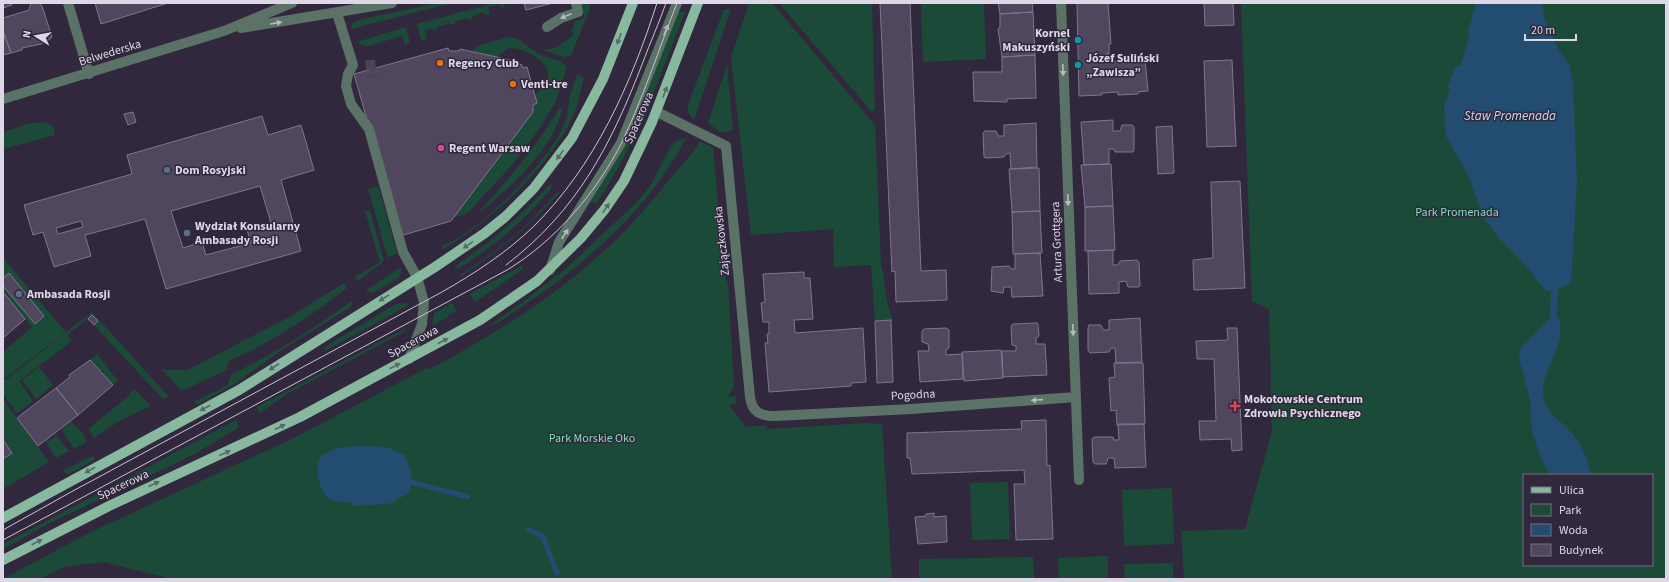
<svg xmlns="http://www.w3.org/2000/svg" width="1669" height="582" font-family="'Source Sans 3',sans-serif">
<rect width="100%" height="100%" fill="#31283d"/>
<path fill="#1b4b38" fill-rule="evenodd" d="M437,3H452L351,29L352,24L358,20Z
M495,3H504L505,7L501,8L500,4L488,7L490,14L485,15L484,12L472,16V19L468,21L467,18L455,22V24L451,25L450,23L437,27V29L433,30L432,28L425,30L427,39L421,40L417,24Z
M580,3H588L590,8L571,56L564,57L542,50L555,48L573,36L572,30L575,22L585,17Z
M749,3H772L875,125L881,264C886,283 885,302 893,320L875,321L871,265L834,267L833,229L751,235L731,57Z
M779,3H872L875,111H871Z
M921,3H984L986,59L923,62Z
M1241,3H1666V579H1184L1181,531L1245,529L1272,431L1269,309L1252,301ZM1524,475H1652V565H1524Z
M724,9H731L694,120L688,112V105Z
M678,12H685C659,78 636,145 596,204L591,201L629,137Z
M406,27L410,43L405,45L402,36L368,46L363,45L357,42Z
M509,37C521,37 529,49 539,54C548,59 561,58 567,67L555,103L540,128L512,165L472,208L466,214L437,222L547,80C554,63 524,47 509,48L494,59L471,53L477,46Z
M727,65L733,131L720,132L708,123Z
M577,75L584,78C580,91 579,104 573,116C549,168 491,220 444,249L441,246C478,234 549,161 564,125C569,115 568,106 570,95C572,88 575,82 577,75Z
M560,107L562,108C557,145 509,189 480,212L479,211C510,179 537,145 560,107Z
M45,122L53,126L55,135L3,149V132L27,124Z
M686,138C650,208 585,265 520,308C511,313 499,325 489,326L527,299L558,274L559,275L638,201L652,183L671,146L676,141Z
M700,141L713,148L725,278L728,283L734,387L728,397L736,396L737,403L729,405L746,427L766,425V429L867,423L882,424L892,579H172L103,562L64,567L39,579H3L91,532L294,438L427,368L430,369C523,319 603,266 668,181C679,168 692,156 700,141Z
M551,183V189C524,221 493,247 458,269L454,267C492,241 520,217 551,183Z
M378,186L397,253L388,258L368,189Z
M560,192C529,227 499,251 460,277L461,274C497,252 529,226 556,193Z
M370,210L384,261L358,281L355,277L380,262L365,211Z
M3,258L66,332L3,380V352L32,327L3,292Z
M521,266L523,269L475,302L470,294Z
M401,267L400,277L373,293L365,291Z
M344,283L347,288C311,316 271,343 229,361L226,370L182,391L162,370H188L291,316Z
M353,300L351,307L283,349L236,383L199,404L193,402L227,386L231,375C274,354 315,328 353,300Z
M405,303L409,305L325,351L323,348L396,304Z
M452,303L457,312L449,313L448,317L432,326L434,313Z
M92,312L169,397L163,399L94,325L98,321L92,315L67,335L72,341L19,381L33,401L17,413L4,396L3,397V382Z
M406,328L407,329L400,334L287,394L260,413L257,407Z
M97,354L118,381L113,385L102,374L104,372L102,370L100,371L90,360Z
M39,367L53,385L36,399L22,380Z
M134,389L151,406L119,421L94,438L88,429L126,398Z
M3,399L49,462L3,489V459L12,453L3,440Z
M236,420L239,427L195,454L48,524L3,549V544L22,534Z
M70,421L83,433L87,442L74,449L61,429Z
M54,433L69,451L56,458L45,440L47,439L49,441L55,437L53,434Z
M94,455V460L68,474L63,471Z
M1008,482L1010,539L972,540L970,483Z
M1172,488L1174,544L1124,546L1122,490Z
M1108,556V579H1059L1058,558Z
M1033,557L1034,579H919V559Z
M1173,563V579H1125L1124,564Z"/>
<path fill="#224d70" d="M1476,3H1542L1545,20L1558,49L1570,66L1573,86L1577,181L1571,283L1558,289L1557,317L1560,320C1565,351 1538,371 1544,399C1547,413 1557,418 1566,427C1580,441 1587,456 1591,475H1550L1540,456L1532,431L1530,399L1519,358L1521,348L1550,318L1551,292L1545,290L1525,265L1501,240L1483,217L1469,177L1446,136L1444,108L1450,89L1447,87L1456,66L1460,67L1469,37L1468,32Z
M359,446L386,447L405,455L404,457C412,466 413,481 409,493L394,501L395,503L355,506L353,505V502C345,502 335,503 328,498C319,490 312,464 323,455C332,448 348,447 359,446Z"/>
<g fill="none" stroke-linecap="round" stroke-linejoin="round">
<path stroke="#224d70" stroke-width="5" d="M411,482L468,497
M528,529L543,537L557,573"/>
</g>
<path fill="#50465d" stroke="#80758e" fill-rule="evenodd" d="M3,3H12V5L3,8Z
M31,3H39L42,6L52,37L49,40L41,44L22,48V50L11,53L3,31V18L29,10Z
M95,3H168L101,24Z
M524,3H553L526,10Z
M880,3H910L921,271L946,270L947,300L896,302L895,271L892,272Z
M998,3H1032L1033,12L1000,14Z
M1077,3H1108L1111,44H1109V54H1106V62L1145,60L1148,91L1138,92V94L1118,95V92L1102,93V95L1079,96Z
M1204,3H1233L1234,25L1205,26Z
M1033,12L1035,55L1002,57L998,29L1000,27V14Z
M3,31L11,53L3,55Z
M448,48L449,51H459L460,49L519,62V64L522,65L523,68L527,67L537,103L533,105V112L451,221L400,236L354,74Z
M1035,55L1036,98L1007,99V102L974,101L973,72H1002V57Z
M1232,60L1236,146L1207,147L1204,61Z
M133,112L136,122L128,125L124,114Z
M262,116L268,135L301,125L314,170L281,180L301,251L166,289L145,219L85,235L91,256L54,267L43,232L33,235L24,205L132,174L127,155ZM260,186L271,223L247,230L251,243L206,255L202,242L183,248L171,211ZM81,221L83,227L58,234L56,228Z
M1113,120V131H1120L1122,125H1132L1134,127V149L1133,152H1115L1114,149H1109V164L1084,165L1081,122Z
M1036,123L1037,167L1011,169L1010,153L1006,154L1004,157L986,158L984,157L983,133L985,131H996L998,136H1004V125Z
M1172,126L1174,173L1158,174L1156,127Z
M1111,164L1113,206L1085,207L1081,165Z
M1039,168L1040,211L1012,212L1009,169Z
M1240,181L1245,288L1194,290L1193,260L1213,258L1211,182Z
M1113,206L1115,250L1085,251V207Z
M1040,211L1042,253L1013,254L1012,212Z
M1113,250V265H1118L1120,261L1137,260L1139,262L1140,285L1139,287H1128L1126,281L1119,282V293L1089,294L1088,251Z
M1040,253L1043,296L1012,297L1011,287H1004L1003,293L991,291L992,267L1009,266L1011,269H1015V254Z
M804,272V278H810L813,319L794,320L795,333L863,328L866,382L851,383V386L769,392L765,343H768L767,334H769V322H763L761,303L765,302L763,274Z
M9,273L44,316L35,324L3,286V278Z
M3,292L25,319L3,338Z
M92,315L98,321L94,325L88,319Z
M1140,318L1142,362L1116,363L1115,348H1111L1109,352L1090,353L1088,351V328L1089,325H1101L1103,330H1109V320Z
M891,320L893,382L877,383L875,321Z
M1037,323L1038,324L1039,336L1036,338V344H1045L1047,375L1003,377L1002,351H1016V346L1012,345L1011,326L1013,324Z
M946,328L949,330V348L946,350V355L962,354L963,379L920,382L918,351H929L928,344L922,342V331L924,329Z
M1227,328H1237L1242,450L1232,451L1231,439L1200,440L1199,421H1216L1214,359H1197L1196,341L1228,340Z
M1001,350L1003,378L964,381L962,352Z
M90,360L113,385L78,415L56,388L70,377L69,375Z
M1114,363H1143L1145,424L1117,425L1116,410L1111,411L1109,378L1115,377Z
M56,388L78,415L38,446L17,418Z
M1046,420L1047,466L1050,465L1053,539L1016,540L1014,484H1025L1024,470L912,474L910,458H907V433L1022,429L1021,421Z
M1118,424H1144L1146,467L1115,468L1114,458H1108L1106,464H1095L1093,462L1092,439L1094,437H1113L1114,440H1119Z
M3,440L12,453L3,459Z
M934,513V517L946,516L947,542L918,544L915,517L926,516V514Z"/>
<g fill="none" stroke-linecap="round" stroke-linejoin="round">
<path stroke="#4b4256" stroke-width="10" stroke-dasharray="10 5" stroke-linecap="butt" d="M370,60L372,77"/>
<path stroke="#5b7366" stroke-width="10" d="M68,3L89,74
M1061,3L1079,480
M337,13L353,65L348,74L346,86L351,104L369,129L403,252L417,277L424,302L422,324L409,359
M547,27L561,18L578,12L576,3
M241,28L392,3
M3,99L224,31L292,3
M657,112L726,146L750,397C752,412 760,416 775,416L911,409L1076,397
M550,270L559,242L621,143L677,3"/>
<path stroke="#87b99f" stroke-width="10" d="M3,518L239,390L435,267L485,233L505,217L534,188L572,138L603,79L633,3
M3,560L109,506L300,417L480,320L537,281L581,238L605,209L624,181L652,122L698,3"/>
<path stroke="#c9c3d1" stroke-width="1" d="M506,265C578,210 611,145 643,62C650,43 659,23 666,3
M3,530L71,492L442,292C475,273 506,253 533,227C595,166 631,84 657,3
M3,540L507,270C555,241 597,192 622,142C643,98 659,49 677,3"/>
</g>
<defs><path id="oneway-solid" d="M-6-.8H1V-3.2L6.5 0L1 3.2V.8H-6Z"/></defs>
<g fill="#b7bac0">
<use href="#oneway-solid" transform="translate(566 16) rotate(158)"/>
<use href="#oneway-solid" transform="translate(276 23) rotate(-9)"/>
<use href="#oneway-solid" transform="translate(666 30) rotate(-69)"/>
<use href="#oneway-solid" transform="translate(1063 70) rotate(88)"/>
<use href="#oneway-solid" transform="translate(1068 200) rotate(88)"/>
<use href="#oneway-solid" transform="translate(565 234) rotate(-57)"/>
<use href="#oneway-solid" transform="translate(1073 330) rotate(88)"/>
<use href="#oneway-solid" transform="translate(1037 400) rotate(176)"/>
</g>
<g fill="#586969">
<use href="#oneway-solid" transform="translate(619 39) rotate(111)"/>
<use href="#oneway-solid" transform="translate(665 92) rotate(-69)"/>
<use href="#oneway-solid" transform="translate(560 155) rotate(126)"/>
<use href="#oneway-solid" transform="translate(606 208) rotate(-54)"/>
<use href="#oneway-solid" transform="translate(468 245) rotate(145)"/>
<use href="#oneway-solid" transform="translate(384 298) rotate(148)"/>
<use href="#oneway-solid" transform="translate(443 341) rotate(-28)"/>
<use href="#oneway-solid" transform="translate(395 366) rotate(-28)"/>
<use href="#oneway-solid" transform="translate(274 367) rotate(147)"/>
<use href="#oneway-solid" transform="translate(205 408) rotate(152)"/>
<use href="#oneway-solid" transform="translate(280 427) rotate(-27)"/>
<use href="#oneway-solid" transform="translate(225 453) rotate(-24)"/>
<use href="#oneway-solid" transform="translate(90 470) rotate(151)"/>
<use href="#oneway-solid" transform="translate(154 484) rotate(-25)"/>
<use href="#oneway-solid" transform="translate(37 542) rotate(-28)"/>
</g>
<g fill="#0f9aa8" stroke="#31283d" stroke-width="1.5">
<circle cx="1078" cy="40" r="4"/>
<circle cx="1078" cy="65" r="4"/>
</g>
<g fill="#e8710a" stroke="#31283d" stroke-width="1.5">
<circle cx="440" cy="63" r="4"/>
<circle cx="513" cy="84" r="4"/>
</g>
<circle fill="#d1479c" stroke="#31283d" stroke-width="1.5" cx="441" cy="148" r="4"/>
<g fill="#5c6f8a" stroke="#31283d" stroke-width="1.5">
<circle cx="167" cy="170" r="4"/>
<circle cx="187" cy="233" r="4"/>
<circle cx="19" cy="294" r="4"/>
</g>
<path fill="#e0444e" stroke="#31283d" stroke-width="1.5" d="M1233 400h4v4h4v4h-4v4h-4v-4h-4v-4h4z"/>
<g text-anchor="middle" dominant-baseline="central" stroke-width="3" stroke-linejoin="round" paint-order="stroke">
<g font-size="12" font-weight="bold" fill="#ded8e6" stroke="#31283d" text-anchor="start">
<text x="1070" y="33" text-anchor="end">Kornel<tspan x="1070" dy="14">Makuszyński</tspan></text>
<text x="1086" y="58">Józef Suliński<tspan x="1086" dy="14">„Zawisza”</tspan></text>
<text x="448" y="63">Regency Club</text>
<text x="521" y="84">Venti-tre</text>
<text x="449" y="148">Regent Warsaw</text>
<text x="175" y="170">Dom Rosyjski</text>
<text x="195" y="226">Wydział Konsularny<tspan x="195" dy="14">Ambasady Rosji</tspan></text>
<text x="27" y="294">Ambasada Rosji</text>
<text x="1244" y="399">Mokotowskie Centrum<tspan x="1244" dy="14">Zdrowia Psychicznego</tspan></text>
</g>
<g font-size="12" fill="#ded8e6" stroke="#31283d">
<text transform="translate(110 53) rotate(-17)">Belwederska</text>
<text transform="translate(639 118) rotate(-66)">Spacerowa</text>
<text transform="translate(722 241) rotate(-96)">Zajączkowska</text>
<text transform="translate(1057 242) rotate(-92)">Artura Grottgera</text>
<text transform="translate(413 342) rotate(-28)">Spacerowa</text>
<text transform="translate(913 395) rotate(-3)">Pogodna</text>
<text transform="translate(123 485) rotate(-25)">Spacerowa</text>
</g>
<g font-size="12" fill="#81deb6" stroke="#31283d">
<text x="1457" y="212">Park Promenada</text>
<text x="592" y="438">Park Morskie Oko</text>
</g>
<g font-size="13" font-style="italic" fill="#c2dbf3" stroke="#31283d">
<text x="1510" y="116">Staw Promenada</text>
</g>
</g>
<rect width="1669" height="582" fill="none" stroke="#ded8e6" stroke-width="8"/>
<rect x="1523" y="474" width="130" height="92" fill="#31283d" stroke="#766e81"/>
<rect x="1531" y="487" width="20" height="6" fill="#87b99f" stroke="#766e81"/>
<text x="1559" y="494" font-size="12" fill="#ded8e6">Ulica</text>
<rect x="1531" y="504" width="20" height="12" fill="#1b4b38" stroke="#766e81"/>
<text x="1559" y="514" font-size="12" fill="#ded8e6">Park</text>
<rect x="1531" y="524" width="20" height="12" fill="#224d70" stroke="#766e81"/>
<text x="1559" y="534" font-size="12" fill="#ded8e6">Woda</text>
<rect x="1531" y="544" width="20" height="12" fill="#50465d" stroke="#766e81"/>
<text x="1559" y="554" font-size="12" fill="#ded8e6">Budynek</text>
<g transform="translate(36 36) rotate(281)" stroke="#31283d" stroke-width="3" paint-order="stroke">
<path d="M0-3L7 15L0 10L-7 15Z" fill="#ded8e6"/>
<text y="-6" font-size="11" font-weight="bold" text-anchor="middle" fill="#ded8e6">N</text>
</g>
<path d="M1525 34v6h51v-6" fill="none" stroke="#ded8e6" stroke-width="2"/>
<text x="1531" y="34" font-size="12" fill="#ded8e6" stroke="#31283d" stroke-width="3" paint-order="stroke">20 m</text>
</svg>
